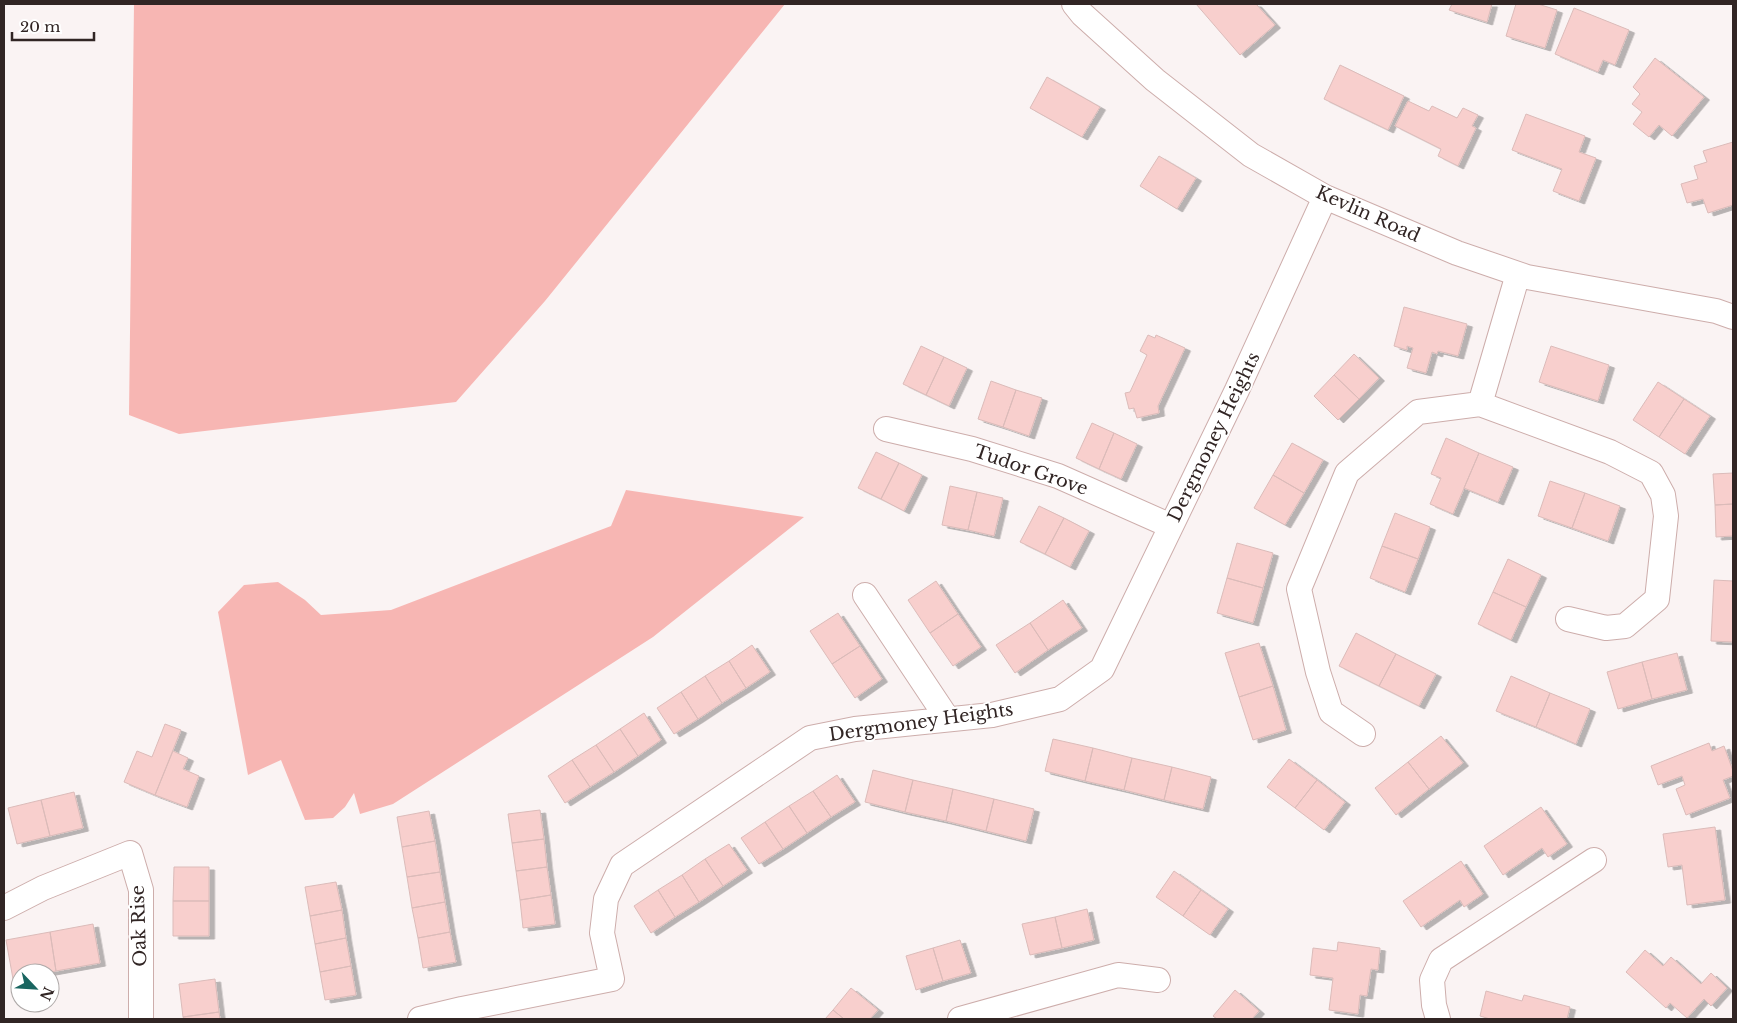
<svg xmlns="http://www.w3.org/2000/svg" width="1737" height="1023" font-family="'Libre Baskerville',serif">
<defs>
<filter id="shadow"><feDropShadow dx="5.5" dy="3" stdDeviation="0" flood-color="#0004"/></filter>
</defs>
<rect width="100%" height="100%" fill="#faf3f3"/>
<path fill="#f7b6b3" d="M134,4H785L545,301L456,402L179,434L129,415Z
M626,490L804,517L653,637L393,804L360,814L354,793L345,807L333,818L305,820L281,760L248,775L218,612L244,585L278,582L305,600L321,615L391,610L611,526Z"/>
<path fill="#f8cfcd" stroke="#dbbbb9" filter="url(#shadow)" d="M1196,4H1256L1275,25L1240,55Z
M1452,4H1492L1487,22L1449,10Z
M1516,4H1538L1557,10L1545,48L1506,36Z
M1574,8L1629,30L1615,65L1603,60L1598,72L1555,54Z
M1655,58L1704,97L1672,136L1659,125L1649,137L1633,124L1642,112L1632,104L1640,94L1633,87Z
M1340,65L1404,96L1388,130L1324,99Z
M1047,77L1100,107L1082,137L1030,108Z
M1408,101L1429,111L1432,106L1457,118L1463,108L1478,115L1472,126L1476,128L1458,166L1438,156L1441,149L1395,126Z
M1526,114L1585,136L1579,152L1596,158L1579,201L1553,191L1562,169L1512,150Z
M1733,142V205L1708,213L1703,199L1687,203L1681,184L1698,179L1694,166L1707,162L1703,151Z
M1159,156L1196,178L1177,209L1140,186Z
M1404,307L1467,324L1458,356L1438,351L1437,354L1432,352L1426,373L1407,368L1413,348L1407,346V350L1394,346Z
M1148,335L1155,338L1156,335L1185,348L1158,406L1159,413L1137,418L1134,408L1129,409L1125,393L1130,392L1147,355L1140,351Z
M921,346L944,357L926,395L903,384Z
M1551,346L1609,365L1598,401L1539,382Z
M1354,354L1379,378L1359,399L1334,375Z
M944,357L967,368L949,406L926,395Z
M1334,375L1359,399L1338,420L1314,396Z
M991,381L1016,390L1003,427L978,419Z
M1658,382L1684,399L1659,437L1633,420Z
M1016,390L1042,398L1029,436L1003,427Z
M1684,399L1710,416L1685,454L1659,437Z
M1092,423L1114,433L1099,469L1076,458Z
M1114,433L1137,444L1121,479L1099,469Z
M1446,438L1479,453L1453,514L1430,504L1441,478L1431,474Z
M1292,443L1323,460L1304,493L1273,475Z
M876,452L899,463L881,499L858,488Z
M1479,453L1513,467L1498,502L1464,488Z
M899,463L922,475L904,511L881,499Z
M1733,473V504L1715,505L1713,474Z
M1273,475L1304,493L1285,525L1254,508Z
M1550,481L1585,493L1572,528L1538,516Z
M950,486L977,492L968,530L942,525Z
M977,492L1003,498L994,536L968,530Z
M1585,493L1620,506L1608,541L1572,528Z
M1733,504V536L1716,537L1715,505Z
M1039,506L1064,518L1045,554L1020,542Z
M1395,513L1430,527L1418,559L1382,546Z
M1064,518L1089,531L1070,567L1045,554Z
M1237,543L1273,553L1263,588L1227,578Z
M1382,546L1418,559L1405,592L1370,578Z
M1508,559L1541,575L1526,607L1493,592Z
M1227,578L1263,588L1253,623L1217,613Z
M1714,580L1733,581V642L1711,641Z
M936,581L958,614L930,633L908,600Z
M1493,592L1526,607L1511,640L1478,624Z
M1063,600L1082,628L1048,650L1030,623Z
M838,613L860,646L832,664L810,631Z
M958,614L981,647L953,666L930,633Z
M1030,623L1048,650L1015,673L996,645Z
M1356,633L1396,654L1379,686L1339,666Z
M1259,643L1273,686L1239,697L1225,653Z
M752,645L770,672L746,688L729,661Z
M860,646L882,679L855,698L832,664Z
M1677,653L1687,690L1652,699L1642,662Z
M1396,654L1436,674L1419,706L1379,686Z
M729,661L746,688L722,703L705,676Z
M1642,662L1652,699L1618,709L1607,672Z
M705,676L722,703L698,719L681,692Z
M1511,676L1550,693L1536,727L1496,711Z
M1273,686L1286,730L1253,740L1239,697Z
M681,692L698,719L674,734L657,708Z
M1550,693L1590,709L1576,744L1536,727Z
M644,713L661,740L638,756L620,729Z
M165,724L181,730L155,795L124,782L137,751L152,757Z
M620,729L638,756L614,772L596,745Z
M1441,736L1463,763L1429,789L1408,762Z
M1053,739L1093,748L1085,781L1045,771Z
M1709,743L1712,751L1724,746L1733,771V776L1723,780L1730,798L1686,815L1676,789L1685,785L1682,776L1658,785L1651,766Z
M596,745L614,772L590,787L572,760Z
M1093,748L1132,758L1124,790L1085,781Z
M173,751L188,758L183,769L199,776L187,807L155,795Z
M1132,758L1172,767L1164,800L1124,790Z
M1289,759L1317,780L1295,808L1267,787Z
M572,760L590,787L565,803L548,776Z
M1408,762L1429,789L1396,815L1375,788Z
M1172,767L1211,777L1203,809L1164,800Z
M873,770L913,780L905,812L865,802Z
M837,775L855,802L831,817L813,791Z
M913,780L953,789L946,821L905,812Z
M1317,780L1345,802L1324,830L1295,808Z
M953,789L994,799L986,831L946,821Z
M813,791L831,817L807,833L789,806Z
M74,792L83,828L50,836L41,800Z
M994,799L1034,809L1026,841L986,831Z
M41,800L50,836L17,844L8,808Z
M789,806L807,833L783,849L765,822Z
M1541,807L1567,844L1548,857L1542,848L1503,875L1484,846Z
M540,810L544,839L512,843L508,814Z
M429,811L435,841L402,847L397,817Z
M765,822L783,849L759,864L741,838Z
M1715,827L1725,900L1687,905L1682,865L1668,867L1663,834Z
M544,839L547,867L516,871L512,843Z
M435,841L440,872L407,877L402,847Z
M729,844L747,870L723,886L705,859Z
M705,859L723,886L699,902L682,875Z
M1461,861L1483,894L1464,907L1460,900L1421,927L1403,901Z
M174,867H209V901H173Z
M547,867L551,895L520,900L516,871Z
M1174,871L1201,890L1183,916L1156,897Z
M440,872L445,902L412,908L407,877Z
M682,875L699,902L675,917L658,890Z
M336,882L342,910L310,916L305,887Z
M658,890L675,917L651,933L634,906Z
M1201,890L1228,909L1210,935L1183,916Z
M551,895L555,924L523,928L520,900Z
M173,901H209V936H173Z
M445,902L450,932L418,938L412,908Z
M1087,909L1094,940L1062,948L1055,917Z
M342,910L346,938L315,944L310,916Z
M1055,917L1062,948L1030,955L1022,924Z
M93,924L100,963L56,971L50,932Z
M50,932L56,971L45,973H20V977L13,979L6,940Z
M450,932L456,962L423,968L418,938Z
M346,938L351,966L320,972L315,944Z
M960,940L971,973L943,981L933,948Z
M1338,942L1380,948L1378,970L1371,969L1367,996L1360,995L1358,1014L1329,1010L1333,978L1310,975L1313,948L1337,951Z
M933,948L943,981L916,990L906,956Z
M1645,950L1663,966L1671,957L1701,984L1711,973L1727,988L1711,1006L1704,999L1687,1018L1670,1003L1666,1008L1626,972Z
M351,966L356,995L325,1000L320,972Z
M215,979L219,1012L183,1017L179,984Z
M851,988L878,1010L870,1019H844L833,1010Z
M1235,990L1259,1011L1252,1019H1217L1213,1016Z
M1486,991L1522,1001L1524,995L1570,1007L1567,1019H1490L1480,1016Z
M833,1010L844,1019H825Z
M219,1012L220,1019H184L183,1017Z"/>
<g fill="none" stroke-linecap="round" stroke-linejoin="round">
<g stroke="#cdadab" stroke-width="26">
<path id="minor" d="M1074,4L1082,14L1155,80L1251,155L1325,197L1457,253L1527,277L1716,311L1733,317
M1480,404L1610,452L1651,473L1663,495L1666,516L1657,599L1625,626L1606,628L1568,619
M886,429L972,449L1058,476L1171,526
M865,595L947,718
M1363,734L1331,712L1318,672L1299,589L1347,473L1418,412L1480,404L1518,274
M4,908L43,888L130,853L141,890V1019
M420,1019L462,1009L612,979L602,933L606,899L622,865L810,738L855,729L992,715L1060,699L1102,669L1237,390L1325,197
M960,1019L1118,975L1158,980
M1438,1019L1434,1005L1432,980L1441,960L1594,860"/>
</g>
<use href="#minor" stroke="#fff" stroke-width="24"/>
</g>
<g text-anchor="middle" dominant-baseline="central" stroke-width="4" stroke-linejoin="round" paint-order="stroke">
<g font-size="18" fill="#312524" stroke="#fff">
<text transform="translate(1368 214) rotate(24)">Kevlin Road</text>
<text transform="translate(1214 437) rotate(-64)">Dergmoney Heights</text>
<text transform="translate(1031 470) rotate(19)">Tudor Grove</text>
<text transform="translate(921 722) rotate(-8)">Dergmoney Heights</text>
<text transform="translate(139 926) rotate(-92)">Oak Rise</text>
</g>
</g>
<rect width="1737" height="1023" fill="none" stroke="#312524" stroke-width="10"/>
<g transform="translate(35 988) rotate(115)"><circle r="24" fill="#ffffff" stroke="#ada8a7"/>
<path d="M0-4L9 19L0 12L-9 19Z" fill="#196560"/>
<text y="-8" font-size="14" font-weight="bold" text-anchor="middle" fill="#312524">N</text>
</g>
<path d="M12 32v8h82v-8" fill="none" stroke="#312524" stroke-width="2.5"/>
<text x="20" y="32" font-size="15" fill="#312524" stroke="#ffffff" stroke-width="4" paint-order="stroke">20 m</text>
</svg>
